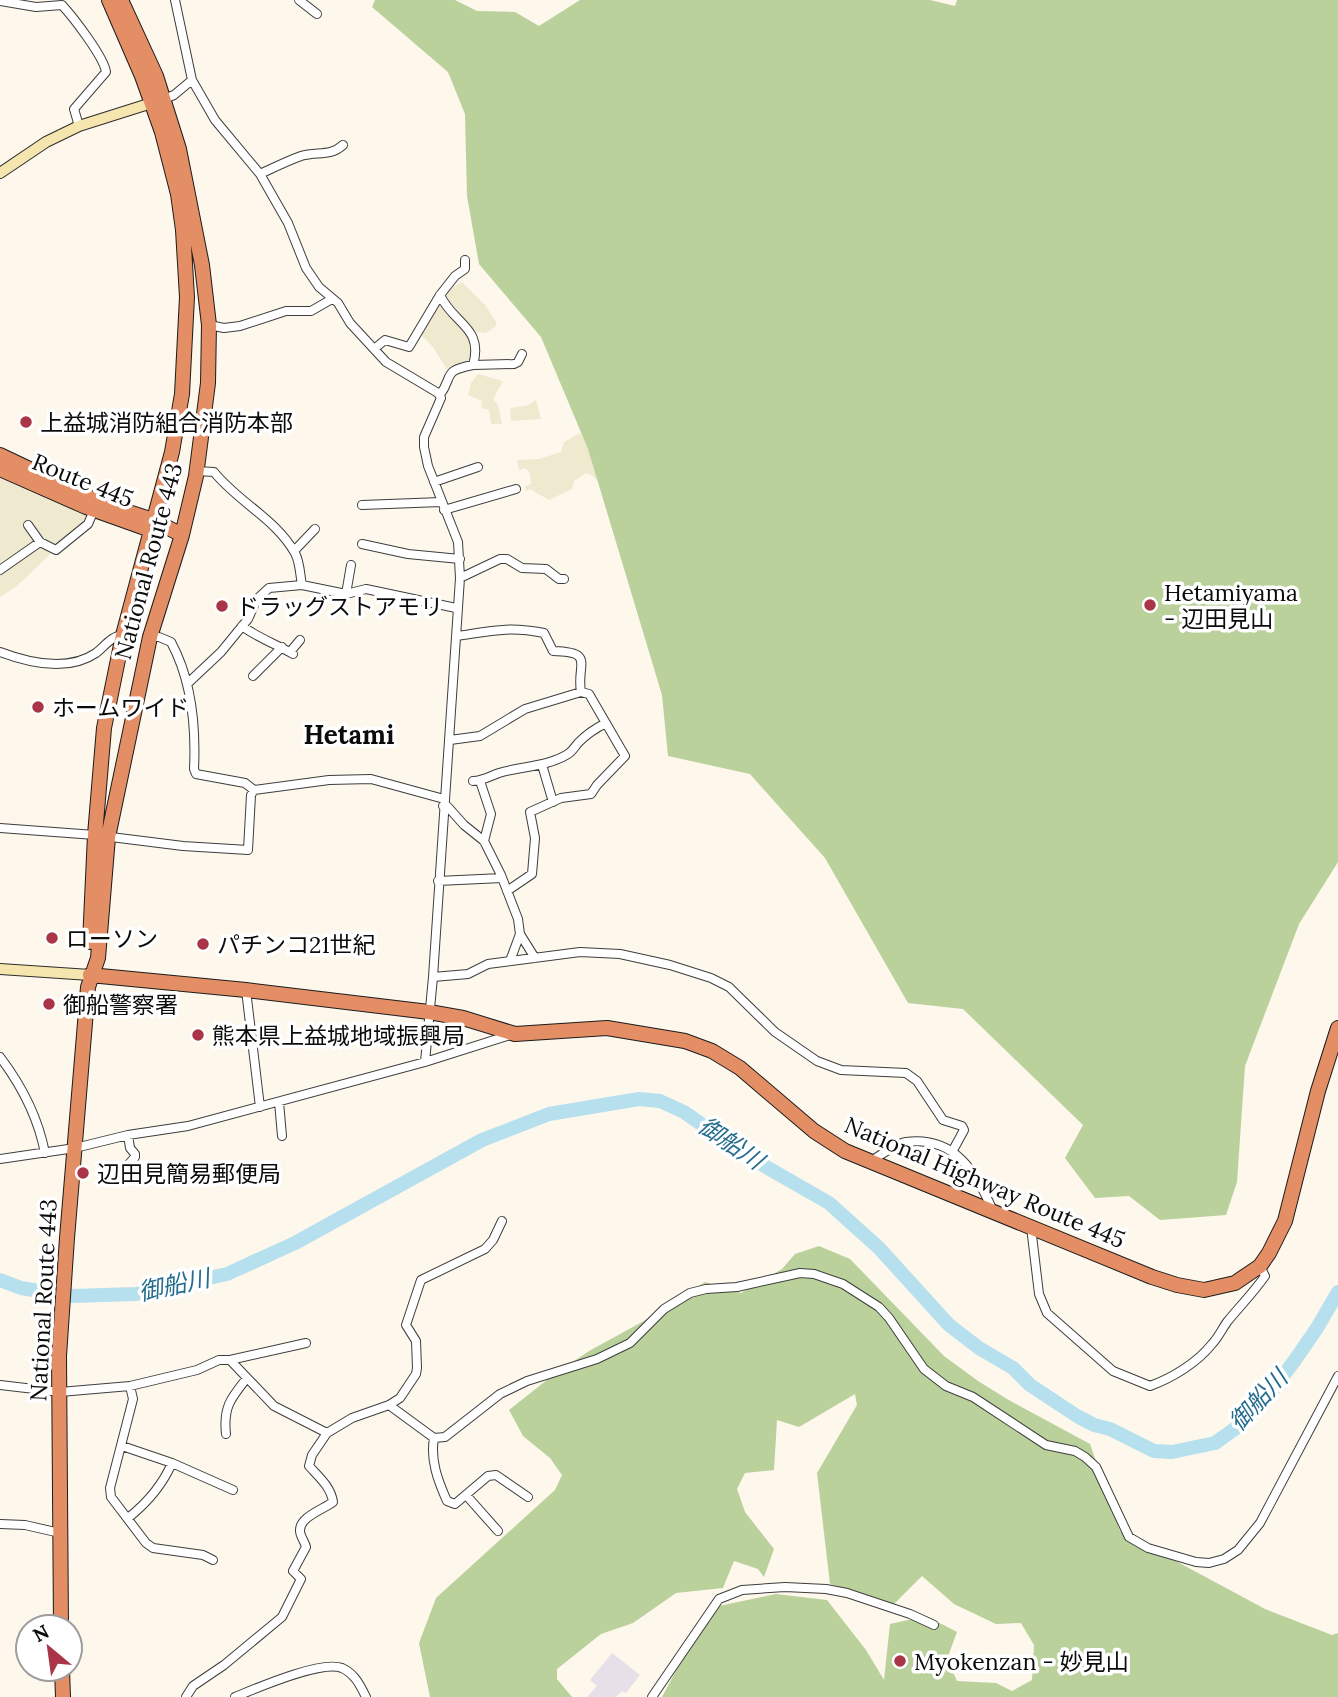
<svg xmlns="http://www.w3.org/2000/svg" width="1338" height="1697" font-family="Lora,'Noto Sans JP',serif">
<rect width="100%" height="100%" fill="#fdf7ec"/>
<path fill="#e7e0e9" d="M612,1653L640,1675L626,1693L622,1691L616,1697H587L597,1686L590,1680Z"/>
<path fill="#efe9cf" d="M462,282L485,305L496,322V326L486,333L476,332L453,307L445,296L447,291Z
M439,299L475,344L471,359L448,371L433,347L418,332Z
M478,374L503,381L493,399L498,405L502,424H491L489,410L481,408L482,401L468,395L471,383Z
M536,400L541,419L511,421L510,408L526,406Z
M580,433L587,435L601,484L591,475L586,473L574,481L572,489L549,500L530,489L526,491L525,486L531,484L530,473L525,468L519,470L517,460L539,459L561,452L564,442Z
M0,478L86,516L87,519L17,586L0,597Z"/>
<path fill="#bad19b" d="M375,0H455L477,11L515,12L539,26L580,0H930L955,6L957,0H1338V862L1299,924L1245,1066L1237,1182L1226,1215L1160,1220L1129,1196L1095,1198L1065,1158L1083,1125L963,1009L908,1003L825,858L750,774L668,756L662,695L588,449L541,337L479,264L467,196L465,114L448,72L372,7Z
M819,1246L850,1259L944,1356L978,1381L1007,1399L1090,1444L1120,1531L1265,1609L1332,1635L1338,1633V1697H662L677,1669L719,1606L776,1594L827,1600L866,1650L884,1680L890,1624L926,1616L957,1632L947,1659L957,1681L996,1683L1012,1691L1032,1680L1034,1645L1021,1623L996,1624L954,1604L922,1576L894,1604L830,1584L817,1473L857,1405L855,1394L799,1427L777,1420L774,1470L745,1473L737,1489L745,1512L774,1549L764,1577L758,1569L734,1561L723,1588L676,1593L633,1623L601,1634L557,1669V1679L572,1697H430L419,1643L436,1598L555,1490L562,1475L550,1458L523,1436L509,1410L552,1376L589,1351L642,1322L705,1282L741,1293L782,1269L795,1254Z"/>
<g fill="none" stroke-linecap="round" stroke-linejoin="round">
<path stroke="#b6e0ee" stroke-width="14" d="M0,1280L21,1288L72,1296L136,1294L227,1274L295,1243L482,1140L549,1114L639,1099L660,1101L684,1112L747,1156L829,1203L879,1248L949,1325L979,1348L1013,1368L1030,1385L1077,1416L1094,1425L1110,1429L1154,1451L1172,1452L1215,1443L1243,1423L1265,1400L1295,1360L1317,1328L1338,1292"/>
<g stroke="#3e3e3e" stroke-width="10">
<path id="street" d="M175,0L192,80L215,120L260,174L288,223L306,268L319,287L338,303L350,323L386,362L438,393L441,398L424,437V447L428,466L458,542L460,578L433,977L425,1062
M299,0L317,14
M0,1L36,7L62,5C73,17 104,57 106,72L74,109L79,126
M164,99L174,95L192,80
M260,174C273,168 287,161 301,156C317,151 330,157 343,145
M209,325L224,328L240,326L286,311H311L332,299
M374,349L385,340L409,347L440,295L455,276L465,269V260
M473,365L514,364L518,362L522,354
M440,395C454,375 442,371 473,365C484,327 453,324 440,295
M196,471L214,472C238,502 276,519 295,553C300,562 300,575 302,585
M434,482L478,467
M362,505L441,502
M444,510L516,489
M28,525L40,542
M362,544L408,554L460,559
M294,551L315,529
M0,570L40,542L56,550L88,524L94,510
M460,578L500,559H507L522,568L546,569L559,579H564
M346,594L351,565
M242,626C258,638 276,644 293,654
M457,636C491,631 509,626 544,633L553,651C596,652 576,664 581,692L589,694L625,756L597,785L591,794L561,798L530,812L535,838L532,874L507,891
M150,637H159L171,642C191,679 196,727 194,769L196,774L245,783L254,790L329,780L371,779L444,799
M0,652C29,663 68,672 96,653C105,646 111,636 123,635
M290,652L300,640
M253,676L282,647
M187,684L221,652L248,619L257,599L269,588L302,585L346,594L366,589L456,608
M450,740L480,736L525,709L581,692
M542,765L553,802
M473,781C483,781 490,776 499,773C522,766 547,767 568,754C573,751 575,746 579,742C587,734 596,728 606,723
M480,781L491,814L484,841
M443,806H447L464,825L484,841L501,875L518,919L520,934L535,958
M0,828L95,835L183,846L248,850L251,795L254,790
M438,881L502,878
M510,961L520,934
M433,977L468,974L488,964L580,952L620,954L670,965L711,978L729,987L775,1032L817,1061L841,1070L906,1073L917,1081L943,1120L962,1126L964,1130L952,1152
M246,990L260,1107
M0,1057C22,1086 38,1117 45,1153
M279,1102L282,1136
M0,1159L75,1148L128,1135L188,1126L425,1062L513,1034
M871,1161C881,1155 895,1144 906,1142C955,1136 976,1172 993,1211
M119,1175L135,1157V1154L130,1148L128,1135
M1031,1227L1039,1294L1047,1313L1113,1371L1150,1386C1172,1378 1197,1363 1212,1344C1218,1338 1222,1329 1227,1322C1240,1306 1254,1292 1265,1276L1260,1266
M230,1360L306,1343
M0,1385L60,1392L130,1386L197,1370L219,1360H230L274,1406L327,1433
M130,1386L133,1399L110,1488L111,1497L146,1543L153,1548L203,1555L213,1560
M389,1405L434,1438L445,1437L500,1394L527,1381L597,1359L630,1343L664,1309L690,1293L706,1289L737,1287L800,1273L814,1274L843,1284L879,1307L889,1318L924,1369L946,1386L973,1397L1046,1445L1075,1451L1085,1457L1096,1467L1129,1537L1148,1548L1196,1562L1209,1563L1224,1559L1238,1550L1260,1523L1338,1376
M226,1434C223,1407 231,1398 247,1378
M434,1438C430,1460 438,1481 447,1501L455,1504L488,1476L496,1475L528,1497
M122,1446L172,1463L233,1490
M466,1495L498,1531
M128,1518C147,1503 162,1486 172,1463
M0,1524L25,1525L60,1533
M186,1697L193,1686L224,1665L282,1617L301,1579L293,1571L306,1547C305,1542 300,1536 300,1531C299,1517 324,1509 333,1502C331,1487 319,1477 309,1466L312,1455L327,1433L352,1418L389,1405L400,1398L416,1374L417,1368L416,1341L406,1325L421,1280L485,1249L493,1240L502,1221
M235,1697C257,1688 321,1660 342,1668C355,1674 360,1685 366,1697
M652,1697L719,1599L742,1590L785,1587L826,1589L847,1593L910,1614L934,1625"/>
</g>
<g stroke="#2d2d2d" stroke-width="12">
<path id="secondary" d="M0,173L46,142L79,126L158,101
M0,969L90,975"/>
</g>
<g stroke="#1c1c1c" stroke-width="16">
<path id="highway" d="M0,455L101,503L153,520L182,535
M0,469L86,507L156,532
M90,942L95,835L104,728L123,635L172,452L182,394L187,297L183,230L178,194L162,132L142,76L109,0
M90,975L246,990L429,1012L463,1018L515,1034L607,1028L685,1041L712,1051L740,1068L814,1131L845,1151L1152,1277L1177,1285L1204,1290L1213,1288L1235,1283L1260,1266L1269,1253L1285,1221L1318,1091L1338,1028
M61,1627L59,1356L67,1238L88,987L98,958L108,837L150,637L182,535L196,476L208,383L209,325L202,265L179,149L156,76L121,0
M62,1669L63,1697"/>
</g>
<use href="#street" stroke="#fff" stroke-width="8"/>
<use href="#secondary" stroke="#f5e5ae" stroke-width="10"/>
<use href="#highway" stroke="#e38e64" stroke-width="14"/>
</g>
<g fill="#aa3448" stroke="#fff" stroke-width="2.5">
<circle cx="26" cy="422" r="7"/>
<circle cx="1150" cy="605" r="7"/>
<circle cx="222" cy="606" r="7"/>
<circle cx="38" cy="707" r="7"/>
<circle cx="52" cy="938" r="7"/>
<circle cx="203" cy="944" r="7"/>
<circle cx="49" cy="1004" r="7"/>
<circle cx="198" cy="1035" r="7"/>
<circle cx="83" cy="1173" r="7"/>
<circle cx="900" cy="1661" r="7"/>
</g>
<g text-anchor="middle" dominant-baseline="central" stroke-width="7" stroke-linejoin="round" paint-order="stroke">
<g font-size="23" fill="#0b0b0b" stroke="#fff" text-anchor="start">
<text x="40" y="422">上益城消防組合消防本部</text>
<text x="1164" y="592">Hetamiyama<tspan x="1164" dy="26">- 辺田見山</tspan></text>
<text x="236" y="606">ドラッグストアモリ</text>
<text x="52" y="707">ホームワイド</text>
<text x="66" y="938">ローソン</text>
<text x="217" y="944">パチンコ21世紀</text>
<text x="63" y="1004">御船警察署</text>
<text x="212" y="1035">熊本県上益城地域振興局</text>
<text x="97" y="1173">辺田見簡易郵便局</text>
<text x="914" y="1661">Myokenzan - 妙見山</text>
</g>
<g font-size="23" fill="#0b0b0b" stroke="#fff">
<text transform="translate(83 480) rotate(22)">Route 445</text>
<text transform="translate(148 561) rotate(-75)">National Route 443</text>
<text transform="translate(985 1182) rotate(23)">National Highway Route 445</text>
<text transform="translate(43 1300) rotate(-87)">National Route 443</text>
</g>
<g font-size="24" font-style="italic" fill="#246c8d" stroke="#fff">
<text transform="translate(731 1143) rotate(34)">御船川</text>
<text transform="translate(174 1285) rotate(-12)">御船川</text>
<text transform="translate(1258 1400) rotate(-47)">御船川</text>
</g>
<g font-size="26" font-weight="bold" fill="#0b0b0b" stroke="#fff">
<text x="349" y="734">Hetami</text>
</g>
</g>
<g transform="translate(49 1648) rotate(331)"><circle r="33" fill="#ffffff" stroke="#9d9d9d" stroke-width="2"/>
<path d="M0-5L12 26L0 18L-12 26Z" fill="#aa3448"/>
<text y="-10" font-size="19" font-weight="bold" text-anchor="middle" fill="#0b0b0b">N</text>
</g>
</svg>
